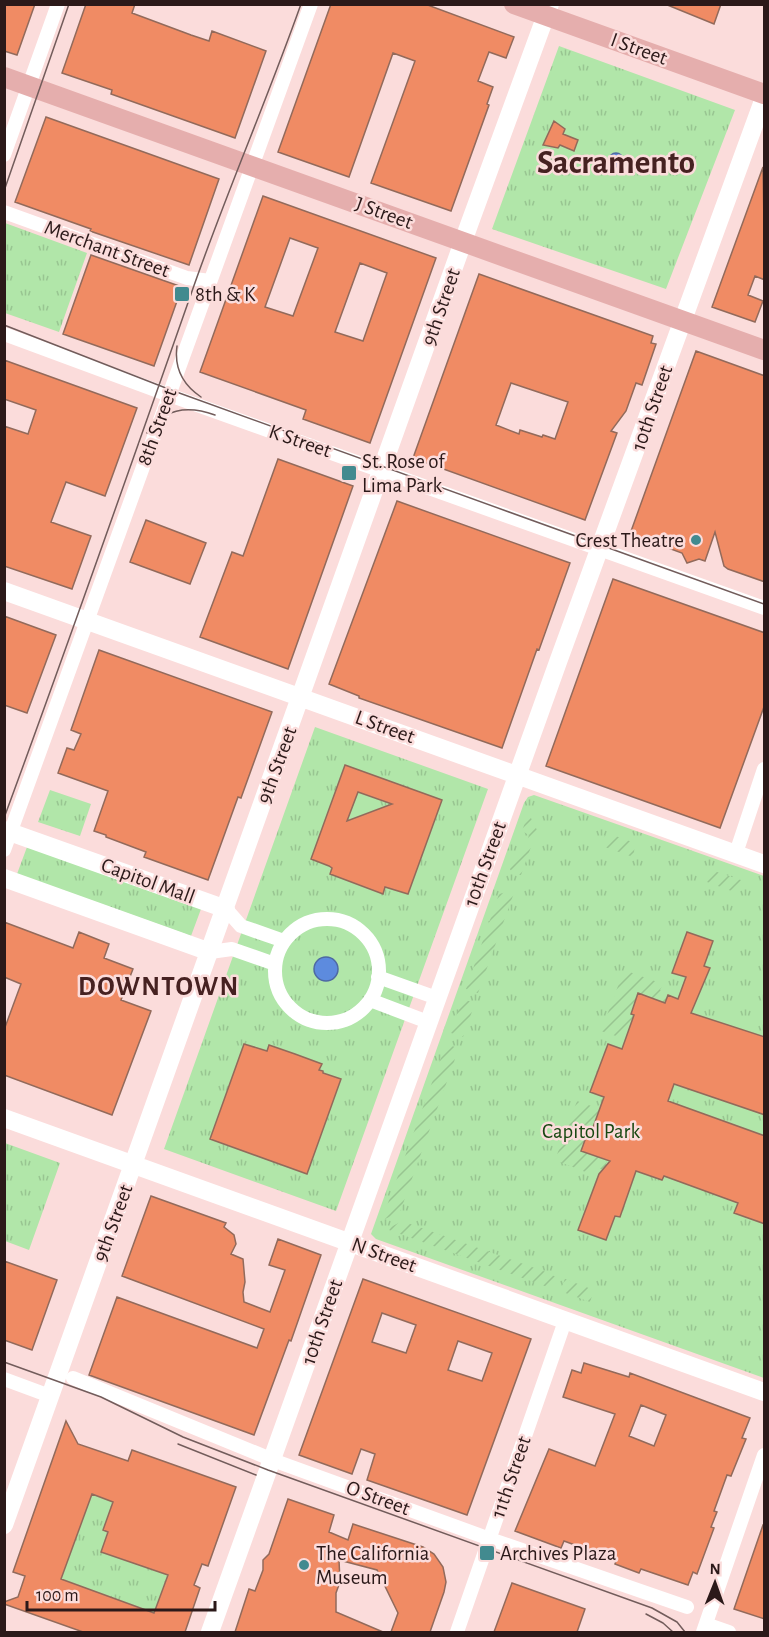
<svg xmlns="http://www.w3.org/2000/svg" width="769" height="1637" font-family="'Alegreya Sans',sans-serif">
<defs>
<pattern id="grass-tufts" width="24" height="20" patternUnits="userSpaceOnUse" patternTransform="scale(1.5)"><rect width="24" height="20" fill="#b1e6a9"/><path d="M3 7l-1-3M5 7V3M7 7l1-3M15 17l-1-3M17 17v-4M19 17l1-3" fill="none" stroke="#98c591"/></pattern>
<pattern id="garden-furrows" width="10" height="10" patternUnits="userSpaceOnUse" patternTransform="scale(1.5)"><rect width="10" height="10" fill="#b1e6a9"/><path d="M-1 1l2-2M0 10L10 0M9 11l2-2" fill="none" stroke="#98c591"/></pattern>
</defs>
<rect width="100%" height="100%" fill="#fbdcdb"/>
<path fill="url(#grass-tufts)" d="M559,46L735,110L666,289L492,229Z
M5,223L87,253L59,332L5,313Z
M315,727L488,789L336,1211L164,1149Z
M50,790L91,804L80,836L38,822Z
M534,795L764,876V1378L376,1239L371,1234L524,803L528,797Z
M27,847L201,909L191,936L17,874Z
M5,1143L60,1163L29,1250L5,1241Z
M92,1494L113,1502L108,1532L101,1552L168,1575L154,1613L61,1579Z"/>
<path fill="url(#garden-furrows)" d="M530,816L537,830L521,875L513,873L509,868L515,853L524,852L529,835L522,831L527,817Z
M610,834L635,843L634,852L638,853L636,858L599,845L605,836Z
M711,870L741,880L737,893L707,882Z
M515,890L478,993L466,989L499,894Z
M624,970L663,984L660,990L668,995L665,1003L638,993L631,1014L634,1015L625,1039L601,1031Z
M462,999L475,1003L463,1037L451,1033Z
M446,1044L458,1048L454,1062L400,1212L385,1219L384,1214Z
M577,1101L600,1109L592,1130L589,1129L581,1151L607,1160L604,1170L591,1166L588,1173L555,1160Z
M402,1221L546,1272L556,1277L553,1289L389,1230L391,1227Z
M565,1279L594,1290L590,1302L560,1291Z"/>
<path fill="#5d8bde" stroke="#4e69a3" stroke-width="1.5" d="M609 160a7 7 0 1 1 14 0a7 7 0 1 1-14 0Z
M314 969a12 12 0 1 1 24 0a12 12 0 1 1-24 0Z"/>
<path fill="#f08b64" stroke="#926a5b" stroke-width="1.5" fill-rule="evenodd" d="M4,4H35L17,55L4,51Z
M86,4H135L132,13L191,35L209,41L212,31L266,51L235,138L111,94L112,90L62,73Z
M331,4H425L514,37L506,58L489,52L478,81L493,87L487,104L489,105L451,211L371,183L415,61L393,53L349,177L278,152Z
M665,4H721L714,24Z
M46,117L219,179L189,265L90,231L91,229L15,202Z
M554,121L565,129L563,134L578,140L574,151L560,145L558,148L543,145Z
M763,167L765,280L755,276L748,295L763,301L755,322L712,307Z
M263,196L436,258L370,443L303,419L306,410L200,372ZM290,238L318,248L293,316L265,307ZM360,263L387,273L363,341L335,332Z
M91,255L182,287L154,366L63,334Z
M479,274L653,336L651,343L656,344L642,385L636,383L626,411L611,431L617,433L585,520L413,458ZM511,383L568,402L555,439L543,435L542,437L520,430L519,434L496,425Z
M696,351L765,376V582L728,569L724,566L715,532L705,561L699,559L687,563L682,553L630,534Z
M4,360L137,408L105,496L66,482L51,522L91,536L72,589L4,566V426L28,434L36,410L4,399Z
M278,459L353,486L288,669L200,637L232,552L243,556Z
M397,501L570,563L539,650L537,649L502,748L359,698V696L329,684Z
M146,520L206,543L190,584L130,562Z
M613,579L765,633V704L720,828L546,766Z
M4,616L56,635L27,713L4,705Z
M99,650L272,712L241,798L238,797L208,880L144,857L146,852L106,837V835L94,831L108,791L58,773L67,748L74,750L81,734L71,730Z
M345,765L442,800L408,894L385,887L383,894L330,874L332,868L329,866L311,859ZM358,792L392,804L347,821Z
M4,922L73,948L79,932L109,944L104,958L133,969L121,1000L151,1011L112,1115L4,1075V1030L21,984L4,977Z
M687,932L713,941L704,966L710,968L691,1013L765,1037V1115L674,1084L668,1101L765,1136V1224L734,1213L738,1203L664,1176L662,1180L636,1171L620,1217L615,1216L606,1240L578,1230L599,1174L610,1161L581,1151L589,1129L592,1130L604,1097L590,1092L608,1044L622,1049L634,1015L631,1014L638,993L665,1003L668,995L678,999L686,977L672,973Z
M244,1044L267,1051L269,1045L295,1054L322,1064L319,1070L323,1071V1073L341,1079L307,1174L210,1139Z
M151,1196L226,1223L224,1227L234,1235L236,1244L231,1254L243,1259L245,1282L243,1292L244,1302L270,1312L285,1270L269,1265L278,1239L321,1255L291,1341L289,1340L254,1435L89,1375L117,1297L257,1348L264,1329L122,1276Z
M4,1261L57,1280L32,1350L4,1340Z
M363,1279L531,1339L467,1515L367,1480L375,1454L361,1449L352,1474L299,1455ZM382,1313L416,1325L406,1353L372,1342ZM458,1341L492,1353L482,1381L448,1370Z
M584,1363L629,1377L630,1373L750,1418L742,1438L746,1439L731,1476L727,1475L714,1511L717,1512L711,1527L714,1528L697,1574L693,1572L688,1585L641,1569L639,1573L615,1564L616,1560L564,1541L561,1548L515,1531L549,1449L595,1466L615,1414L563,1397L572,1370L581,1373ZM641,1405L666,1415L654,1446L629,1436Z
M66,1421L78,1444L128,1461L132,1450L236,1487L208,1566L202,1564L194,1585L200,1588L185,1632H83L4,1604V1602L18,1597L25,1576L13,1572ZM92,1494L113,1502L103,1530L108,1532L101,1552L168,1575L154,1613L61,1579Z
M288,1499L334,1515L329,1532L348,1540L353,1524L423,1547L434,1554L443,1567L446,1582L444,1592L430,1632H391L398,1613L377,1570L339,1560L340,1582L336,1593V1612L383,1632H235L249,1589L255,1591L263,1570V1560L269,1554Z
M763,1525L765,1526V1619L734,1609Z
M512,1583L585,1609L577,1632H494Z"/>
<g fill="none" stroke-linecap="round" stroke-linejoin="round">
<path stroke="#fff" stroke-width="14" d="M4,155L58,4
M4,212L187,278L210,281
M4,334L158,391L764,608
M4,850L311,4
M736,853L764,769
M226,909L241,926L284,941
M275 971a52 52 0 1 1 104 0a52 52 0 1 1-104 0Z
M210,952L232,949L275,964
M378,977L437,998
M370,1000L428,1022
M73,1378L278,1462L490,1539L687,1607
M4,1379L50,1396
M706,1624L729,1632
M457,1632L565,1321
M703,1632L764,1455"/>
<path stroke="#fff" stroke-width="18" d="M4,591L764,864
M4,830L226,909
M4,878L210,952
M4,1118L764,1392
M4,1525L469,225L550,4
M210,1632L558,662L764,98"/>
<path stroke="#e5aead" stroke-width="20" d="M514,4L764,94
M4,77L764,350"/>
<path stroke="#725c5b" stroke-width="1.5" d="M4,191L69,4
M4,325L171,390L764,604
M177,346C174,368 183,385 201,397
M147,433C164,408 188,405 215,415
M4,818C68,645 129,471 190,297C224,198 266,103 301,4
M4,1362L101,1397L183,1437L268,1470L652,1608L677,1622L685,1632
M178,1444L256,1475
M646,1614L663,1623L673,1632"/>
</g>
<g fill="#428a8f" stroke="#fbdcdb" stroke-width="2">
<rect x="174" y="286" width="16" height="16" rx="3"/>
<rect x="341" y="465" width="16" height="16" rx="3"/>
<circle cx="696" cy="540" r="6"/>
<rect x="479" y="1545" width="16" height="16" rx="3"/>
<circle cx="304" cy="1565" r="6"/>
</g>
<g text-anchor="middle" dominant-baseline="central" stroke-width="5" stroke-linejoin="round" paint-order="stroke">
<g font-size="21" fill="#2b1919" stroke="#fbdcdb">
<text transform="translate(639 49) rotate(20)">I Street</text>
<text transform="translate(384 213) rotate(20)">J Street</text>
<text transform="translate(107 249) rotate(20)">Merchant Street</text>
<text transform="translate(441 307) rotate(-71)">9th Street</text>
<text transform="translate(652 408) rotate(-71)">10th Street</text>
<text transform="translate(157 427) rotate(-70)">8th Street</text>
<text transform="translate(300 441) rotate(19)">K Street</text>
<text transform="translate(385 727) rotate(20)">L Street</text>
<text transform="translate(277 765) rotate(-70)">9th Street</text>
<text transform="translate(485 864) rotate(-70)">10th Street</text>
<text transform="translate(148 881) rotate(20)">Capitol Mall</text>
<text transform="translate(113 1223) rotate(-70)">9th Street</text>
<text transform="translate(384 1255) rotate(20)">N Street</text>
<text transform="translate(322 1322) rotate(-71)">10th Street</text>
<text transform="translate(511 1477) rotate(-71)">11th Street</text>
<text transform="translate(378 1498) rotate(20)">O Street</text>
</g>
<g font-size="21" fill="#2b1919" stroke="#fbdcdb" text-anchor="start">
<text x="195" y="294">8th &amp; K</text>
<text x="362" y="461">St. Rose of<tspan x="362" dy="24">Lima Park</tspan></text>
<text x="684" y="540" text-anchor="end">Crest Theatre</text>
<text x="316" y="1553">The California<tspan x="316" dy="24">Museum</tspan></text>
<text x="500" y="1553">Archives Plaza</text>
</g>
<g font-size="21" fill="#184811" stroke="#fbdcdb">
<text x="591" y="1131">Capitol Park</text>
</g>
<g font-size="27" font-weight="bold" letter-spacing="1.5" fill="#462121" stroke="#fbdcdb">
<text x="159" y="986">DOWNTOWN</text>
</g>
<g font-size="33" font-weight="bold" fill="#462121" stroke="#fbdcdb">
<text x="616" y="163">Sacramento</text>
</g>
</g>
<rect width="769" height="1637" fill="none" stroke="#2b1919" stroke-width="12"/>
<g transform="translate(715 1583) rotate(1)" stroke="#fbdcdb" stroke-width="4.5" paint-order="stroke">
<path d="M0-4.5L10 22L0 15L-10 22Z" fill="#2b1919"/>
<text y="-9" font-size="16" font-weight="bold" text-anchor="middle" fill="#2b1919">N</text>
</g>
<path d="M27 1601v9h188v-9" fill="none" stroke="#2b1919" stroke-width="3"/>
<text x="36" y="1601" font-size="18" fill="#2b1919" stroke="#fbdcdb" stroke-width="4.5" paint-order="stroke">100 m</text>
</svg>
